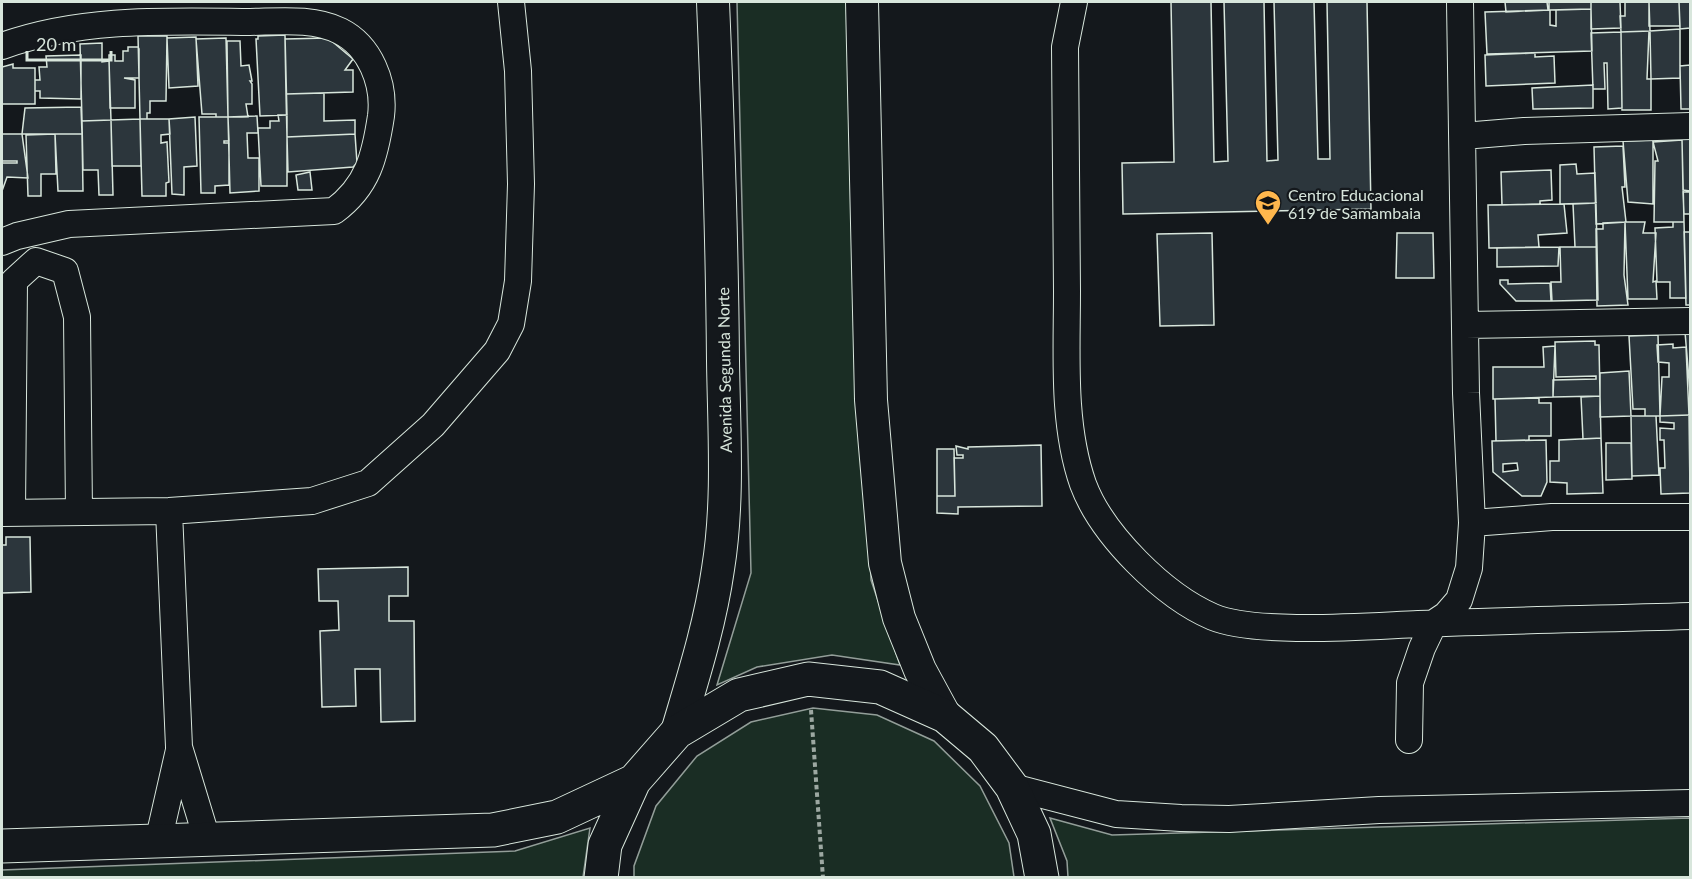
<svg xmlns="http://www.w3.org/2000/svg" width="1692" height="879" font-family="Lato,sans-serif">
<rect width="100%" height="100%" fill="#14181c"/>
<path fill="#1a2d24" stroke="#939e99" stroke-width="1.5" d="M737,2H852L871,580L900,665L832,655L757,667L717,685L751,573Z
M813,708L877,715L934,741L980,786L1009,843L1014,877H634V866L656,806L697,756L751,722Z
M1050,818L1112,835L1690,818V877H1068L1067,861Z
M590,828L583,877H2V870L515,851Z"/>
<path fill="#2c363c" stroke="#d8e6dc" stroke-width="1.5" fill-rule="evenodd" d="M1171,2H1211L1214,162L1228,161L1224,2H1264L1267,161L1278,160L1274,2H1314L1318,159H1330L1327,2H1367L1371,209L1123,214L1122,163L1174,162Z
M1505,2H1547L1548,10L1506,12Z
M1549,2H1591V9L1549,10Z
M1591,2H1620L1621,28L1591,29Z
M1625,2H1649L1650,31L1621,32L1620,16H1625Z
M1649,2H1679L1680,26H1649Z
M1679,2H1690V28L1680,29Z
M1591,9L1592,51L1487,54L1485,12L1550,10V25L1556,26V10Z
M1680,29V78L1651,79L1650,31Z
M1649,31L1647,79H1651V110H1622L1621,32Z
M1621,32L1622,108L1608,109L1607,63H1604L1605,89H1593L1591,33Z
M285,35L287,115L260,116L256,39H258V36Z
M138,36H167L166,101H150V113H147V119H140Z
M196,37L198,86L169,88L167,38Z
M226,38L228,117H216V114H202L196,39Z
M328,38L353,59L345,70H353V92L286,94L285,39Z
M227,41H240L241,66L249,65L252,81H250L252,84V104H246L248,117H228Z
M102,43V62L109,61L111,120L82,121L80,44Z
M128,47H138L139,49V78H124L135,80V108H110L109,55H115V61H123V51H128Z
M1535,53V57L1554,56L1555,83L1486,86L1485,55Z
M81,55V99L40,98V91H35V80H40L39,67H47L46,56Z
M13,64V68H35V104H2V67Z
M1690,65V109H1681L1680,66Z
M1593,85V108L1533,109L1532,88Z
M324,93V121L355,120V134L287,137L286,94Z
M81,107L82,134H22L25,108Z
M278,115H287V186H261L258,128H270V121H279Z
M257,116L258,133H247L248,158H259V191L230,193L228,117Z
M195,117L197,166L184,167V195L172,194L169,119Z
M199,117H228L229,141H224V143H229V185L215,186V193H201Z
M140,119L141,166H112L111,120Z
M140,119H169L170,134L161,135V143L167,142L169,182L166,183V196H142Z
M111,120L113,195H99L98,170H83L82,121Z
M2,134H22L28,178L7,177L2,191V163H17V161H2Z
M55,134L56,174H41V196H28L26,135Z
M55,134H82L83,191H58Z
M355,134L357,163L353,167L288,172L287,137Z
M1682,138H1690V191L1683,190Z
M1653,140V204L1628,202L1623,141Z
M1682,140L1684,222H1654L1655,161H1658L1653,142Z
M1623,146L1625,187H1622L1626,222L1596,224L1594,147Z
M1576,164L1577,174L1595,173L1596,203L1560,204V165Z
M1551,170L1552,200L1540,201V204L1502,205L1501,172Z
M310,172L312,190H298L296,175Z
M1683,192H1690V214H1684Z
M1596,203L1597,247H1575L1573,204Z
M1564,204L1567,233L1538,235L1539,247L1489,248L1488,205Z
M1625,222L1624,275L1628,305L1597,306L1596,229H1603V223Z
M1625,222H1645L1643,233H1656L1653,282L1656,281L1657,299H1628Z
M1673,222H1684L1686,298H1670V282H1657L1655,228L1673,227Z
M1684,232H1690V305H1686Z
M1212,233L1214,325L1160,326L1157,234Z
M1397,233H1433L1434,278H1396Z
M1559,247L1558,266L1497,267V248Z
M1560,247H1597L1598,300L1552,301L1551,282H1561Z
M1500,280H1508V284L1550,283L1551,301H1516L1500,284Z
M1690,331V391L1685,332Z
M1658,335L1660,416H1645V409H1633L1629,336Z
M1595,341V345H1599L1600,396L1553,397V380L1596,379V376L1556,377L1555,342Z
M1673,344V348L1686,347L1689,415L1660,416L1662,377H1669V363L1658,362L1657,345Z
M1555,346L1553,397L1493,399V367H1544L1543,347Z
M1629,371L1631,416L1600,417V373Z
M1600,396L1601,438L1583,439L1581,397Z
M1539,398V403H1551V436H1529V440L1496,441L1495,399Z
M1689,415L1690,493L1661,494L1660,468H1665L1664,440H1660V428L1674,429V423L1660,422V416Z
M1631,416H1656L1659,475L1632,476Z
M1601,438L1603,493L1567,494V483L1550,482V461H1559V440Z
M1546,440L1547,482L1541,496H1522L1493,472L1492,441ZM1517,463L1518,470L1503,472V464Z
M1606,443H1631L1632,479L1606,480Z
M1041,445L1042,506L958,507V514L937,513V496H955L954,458H963V455H957L956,446L968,449V447Z
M937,449H954L955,496H937Z
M6,537H30L31,592L2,593V545H6Z
M408,567V596H389V621H414L415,721L381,722L380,669H355L356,706L322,707L320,631L339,630L338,601H319L318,569Z"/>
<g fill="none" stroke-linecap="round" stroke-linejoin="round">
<g stroke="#d8e6dc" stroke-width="28">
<path id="minor" d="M1074,2L1065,47C1066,128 1066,210 1067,291C1067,354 1062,424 1083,484C1102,535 1164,596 1213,617C1257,635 1368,626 1418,624C1509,620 1600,619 1690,616
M2,46C80,18 163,21 245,22C276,22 312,17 340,31C370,46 385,83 381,116C375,156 368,186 334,211L69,224L17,236L2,242
M1463,136L1524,131L1690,126
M1466,325L1690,321
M169,511L179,747L207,839
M2,513L169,511L312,501L368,483L433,425L497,351L511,324L518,281L521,184L518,71L511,2
M12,513L14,281L36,261L65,271L77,317L79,512
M1472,523L1552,517H1690
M1409,740L1410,683L1422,648L1434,623L1446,615L1459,600L1469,568L1472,523L1466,393L1460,2
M1012,787L1116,814L1181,818L1229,819L1379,810L1690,803
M158,842L179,750"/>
</g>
<g stroke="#d8e6dc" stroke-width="34">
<path id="tertiary" d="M862,2L871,400L885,563L899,618L920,670L945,716
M677,732C693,678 710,625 718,569C729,501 724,430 723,361C722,241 718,121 713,2"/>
</g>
<g stroke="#d8e6dc" stroke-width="35">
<path id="secondary" d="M2,846L493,830L557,817L634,781
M601,878L605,845L634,781L677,732L739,695L808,679L880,687L945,716L983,748L1012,787L1034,834L1042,878"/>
</g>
<path stroke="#9da8a2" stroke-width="4" stroke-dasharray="4.5 3" stroke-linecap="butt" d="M811,710L823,878"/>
<use href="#minor" stroke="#14181c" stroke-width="26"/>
<use href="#tertiary" stroke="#14181c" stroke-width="32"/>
<use href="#secondary" stroke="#14181c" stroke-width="33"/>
</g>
<defs>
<g id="school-pin" transform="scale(1.35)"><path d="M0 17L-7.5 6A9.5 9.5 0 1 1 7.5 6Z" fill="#ffb74d" stroke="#14181c"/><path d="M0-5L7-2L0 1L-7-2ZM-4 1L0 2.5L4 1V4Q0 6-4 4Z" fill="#111"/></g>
</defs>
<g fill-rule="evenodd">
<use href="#school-pin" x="1268" y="203"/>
</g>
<g text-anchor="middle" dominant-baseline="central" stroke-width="4.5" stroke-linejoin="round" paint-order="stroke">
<g font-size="16" fill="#d8e6dc" stroke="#14181c" text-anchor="start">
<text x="1288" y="194">Centro Educacional<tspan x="1288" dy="18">619 de Samambaia</tspan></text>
</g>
<g font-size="16" fill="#d8e6dc" stroke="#14181c">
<text transform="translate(724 370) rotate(-91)">Avenida Segunda Norte</text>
</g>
</g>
<rect width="1692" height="879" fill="none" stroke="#d8e6dc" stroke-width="6"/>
<path d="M27 51v9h84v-9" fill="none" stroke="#d8e6dc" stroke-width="3"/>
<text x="36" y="51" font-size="18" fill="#d8e6dc" stroke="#14181c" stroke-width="4.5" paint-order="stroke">20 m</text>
</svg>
